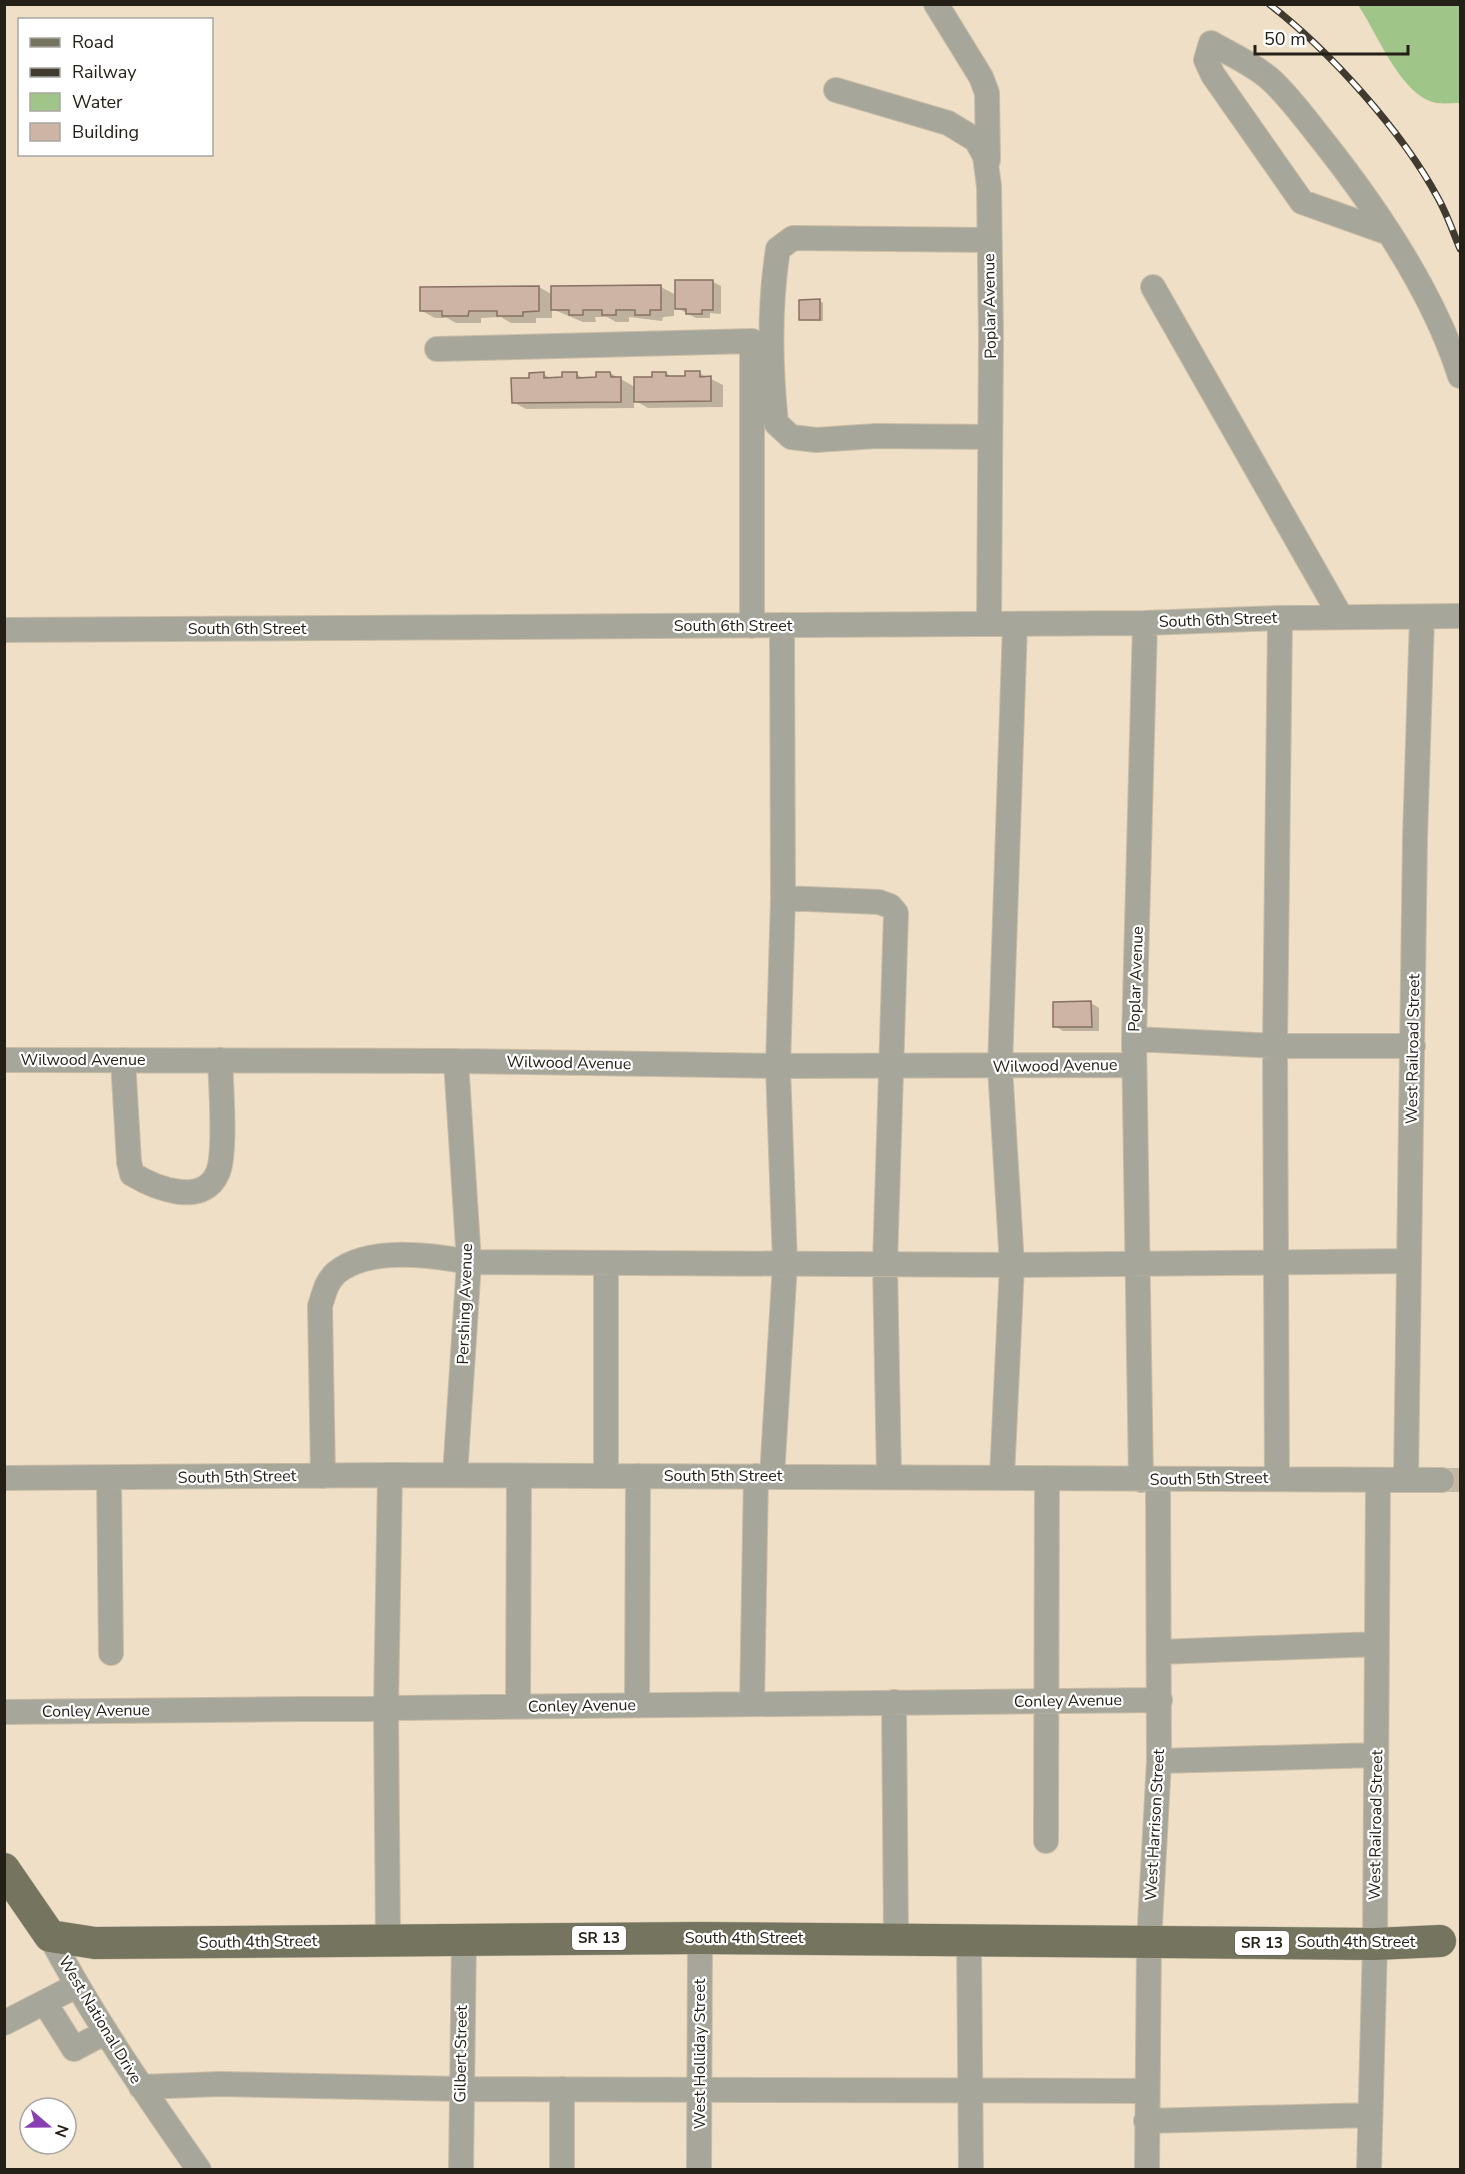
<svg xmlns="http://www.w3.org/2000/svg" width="1465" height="2174" font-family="'Nunito Sans',sans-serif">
<rect width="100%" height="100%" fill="#eedfc6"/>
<path fill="#a0c588" d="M1358,5H1460V103C1453,103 1445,104 1437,103C1401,97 1377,32 1358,5Z"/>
<path fill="#0003" d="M713,282L721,286V314L710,313V318H696L677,308Z
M539,287L553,295L661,287L674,294V316L663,317L662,321L629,317V322H616L607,317H595L596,322H583L552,309V318H536V323H511L501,317L481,318V323H456L447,318H435L422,311Z
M820,301L823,303V321L801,320Z
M610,373L635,387L666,373L674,378L687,377L699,373L723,385V407L648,408L634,400V408L526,409L513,402L531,380L543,374L552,379H564L576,374L585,379H597Z
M1091,1003L1099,1008V1031H1063L1055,1026Z"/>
<path fill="#ceb4a4" stroke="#887162" stroke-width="1.5" d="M675,280H713V310H702V314H686V309H675Z
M661,285V310H650V315H635V310H616V315H602V310H583V315H569V310H551V286Z
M539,286V311L523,312V316H497V311H469L468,316H442V311H420V287Z
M820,299V320H799V300Z
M685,371H700V377L711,376V401L634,402V377H652V372H666V376H685Z
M544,372V378L562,377V372H577V378L596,377V372H610L611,377H621V402L512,403L511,378H529V373Z
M1091,1001L1092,1027H1053V1002Z"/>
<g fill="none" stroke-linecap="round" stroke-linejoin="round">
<path stroke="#c6b9a3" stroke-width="24" stroke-dasharray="24 12" stroke-linecap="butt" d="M1442,1480H1460"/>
<g stroke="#cabda6" stroke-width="26">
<path id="minor" d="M936,4L981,77L987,93L988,160
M836,90L948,123L976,140L985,156L989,186L991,339L989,624
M1389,233L1302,202L1213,75L1206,60L1211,43C1230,54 1253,64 1270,79C1290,97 1306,120 1323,141C1376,208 1434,294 1460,376
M989,240L793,238L778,249C769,306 770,365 776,423L791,437L816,440L876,436L990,437
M1153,287L1341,617
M437,349L752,341V626
M4,630L1145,623L1280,618L1460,616
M783,898L879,902L890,906L896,913L885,1264L889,1476
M1134,1039L1275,1046H1413
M4,1060L456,1061L778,1066L1134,1065
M123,1060L129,1162L132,1174C155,1188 204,1208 218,1172C226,1153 221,1083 220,1060
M606,1263V1476
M455,1475L469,1262L456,1061
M323,1476L320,1306C324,1294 326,1282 336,1273C368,1246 432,1255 469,1262L1012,1265L1409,1261
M772,1476L785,1264L778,1066L783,898L782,625
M1002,1477L1012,1265L1000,1067L1015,624
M4,1478L390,1475L1442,1480
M109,1479L111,1653
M1277,1479L1275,1046L1280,618
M1141,1480L1134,1039L1145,623
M1406,1480L1415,838L1422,617
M1159,1652L1377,1644
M894,1702L896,1939
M752,1704L756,1476
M637,1705L638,1476
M518,1706L519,1476
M4,1712L1160,1700
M1159,1761L1376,1755
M1046,1841L1047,1478
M50,1936C93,2018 146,2094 199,2170
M388,1940L386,1708L390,1475
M969,1940L971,2170
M45,2003L74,2049L106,2032
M4,2023L76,1986
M141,2087L220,2084L460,2089L1147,2091
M562,2089V2170
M1146,2121L1370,2115
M461,2170L464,1938
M699,2170L700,1938
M1147,2170L1149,1942L1159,1761L1158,1481
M1369,2170L1375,1944L1378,1481"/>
</g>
<g stroke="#cabda6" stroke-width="33">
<path id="major" d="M4,1869L50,1936L95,1943L700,1938L1375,1944L1440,1941"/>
</g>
<use href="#minor" stroke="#a6a69a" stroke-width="24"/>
<use href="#major" stroke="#74745f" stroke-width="32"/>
<g stroke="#403a2f" stroke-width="7">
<path id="rail" d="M1269,4C1329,50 1402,131 1438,198C1447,214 1453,232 1460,249"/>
</g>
<use href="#rail" stroke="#fff" stroke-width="4.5" stroke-dasharray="14" stroke-linecap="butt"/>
</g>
<g text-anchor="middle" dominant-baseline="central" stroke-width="4.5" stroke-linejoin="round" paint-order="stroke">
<g fill="#fff" stroke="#66635d" stroke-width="1.5">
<rect x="572" y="1926" width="54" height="24" rx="4.5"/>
<rect x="1235" y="1931" width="54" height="24" rx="4.5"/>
</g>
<g font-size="15" font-weight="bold" fill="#252017">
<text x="599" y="1938">SR 13</text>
<text x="1262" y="1943">SR 13</text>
</g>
<g font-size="16" fill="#252017" stroke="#fff">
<text transform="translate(990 306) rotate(-91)">Poplar Avenue</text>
<text transform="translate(1218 620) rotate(-2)">South 6th Street</text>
<text x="733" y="626">South 6th Street</text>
<text x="247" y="629">South 6th Street</text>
<text transform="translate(1136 979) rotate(-88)">Poplar Avenue</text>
<text transform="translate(1413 1049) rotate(-89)">West Railroad Street</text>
<text x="83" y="1060">Wilwood Avenue</text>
<text transform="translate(569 1063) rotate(1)">Wilwood Avenue</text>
<text transform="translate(1055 1066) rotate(-1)">Wilwood Avenue</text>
<text transform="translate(465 1304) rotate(-88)">Pershing Avenue</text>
<text x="723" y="1476">South 5th Street</text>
<text transform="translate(237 1477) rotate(-1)">South 5th Street</text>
<text transform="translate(1209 1479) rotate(-1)">South 5th Street</text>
<text transform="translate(1068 1701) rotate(-1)">Conley Avenue</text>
<text transform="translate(582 1706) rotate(-1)">Conley Avenue</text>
<text transform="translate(96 1711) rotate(-1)">Conley Avenue</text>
<text transform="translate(1155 1825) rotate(-87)">West Harrison Street</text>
<text transform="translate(1376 1825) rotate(-89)">West Railroad Street</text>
<text x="744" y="1938">South 4th Street</text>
<text transform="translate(258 1942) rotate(-1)">South 4th Street</text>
<text x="1356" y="1942">South 4th Street</text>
<text transform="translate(100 2020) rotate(59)">West National Drive</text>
<text transform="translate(461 2054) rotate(-89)">Gilbert Street</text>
<text transform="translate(700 2054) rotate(-90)">West Holliday Street</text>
</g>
</g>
<rect width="1465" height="2174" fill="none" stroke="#252017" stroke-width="12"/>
<rect x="18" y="18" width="195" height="138" fill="#ffffff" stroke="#a8a6a2" stroke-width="1.5"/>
<rect x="30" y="38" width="30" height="9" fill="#74745f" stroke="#a8a6a2" stroke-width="1.5"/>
<text x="72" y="48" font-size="18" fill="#252017">Road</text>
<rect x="30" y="68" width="30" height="9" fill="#403a2f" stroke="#a8a6a2" stroke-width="1.5"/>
<text x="72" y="78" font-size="18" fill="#252017">Railway</text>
<rect x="30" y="93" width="30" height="18" fill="#a0c588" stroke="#a8a6a2" stroke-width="1.5"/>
<text x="72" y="108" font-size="18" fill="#252017">Water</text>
<rect x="30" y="123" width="30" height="18" fill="#ceb4a4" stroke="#a8a6a2" stroke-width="1.5"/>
<text x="72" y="138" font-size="18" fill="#252017">Building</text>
<g transform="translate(48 2126) rotate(110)"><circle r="28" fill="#ffffff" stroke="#a8a6a2" stroke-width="1.5"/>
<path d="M0-4.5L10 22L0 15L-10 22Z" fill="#883fb2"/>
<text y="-9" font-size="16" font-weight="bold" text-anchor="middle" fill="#252017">N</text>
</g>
<path d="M1255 45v9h153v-9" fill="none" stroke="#252017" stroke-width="3"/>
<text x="1264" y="45" font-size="18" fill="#252017" stroke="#ffffff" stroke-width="4.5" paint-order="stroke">50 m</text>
</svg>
